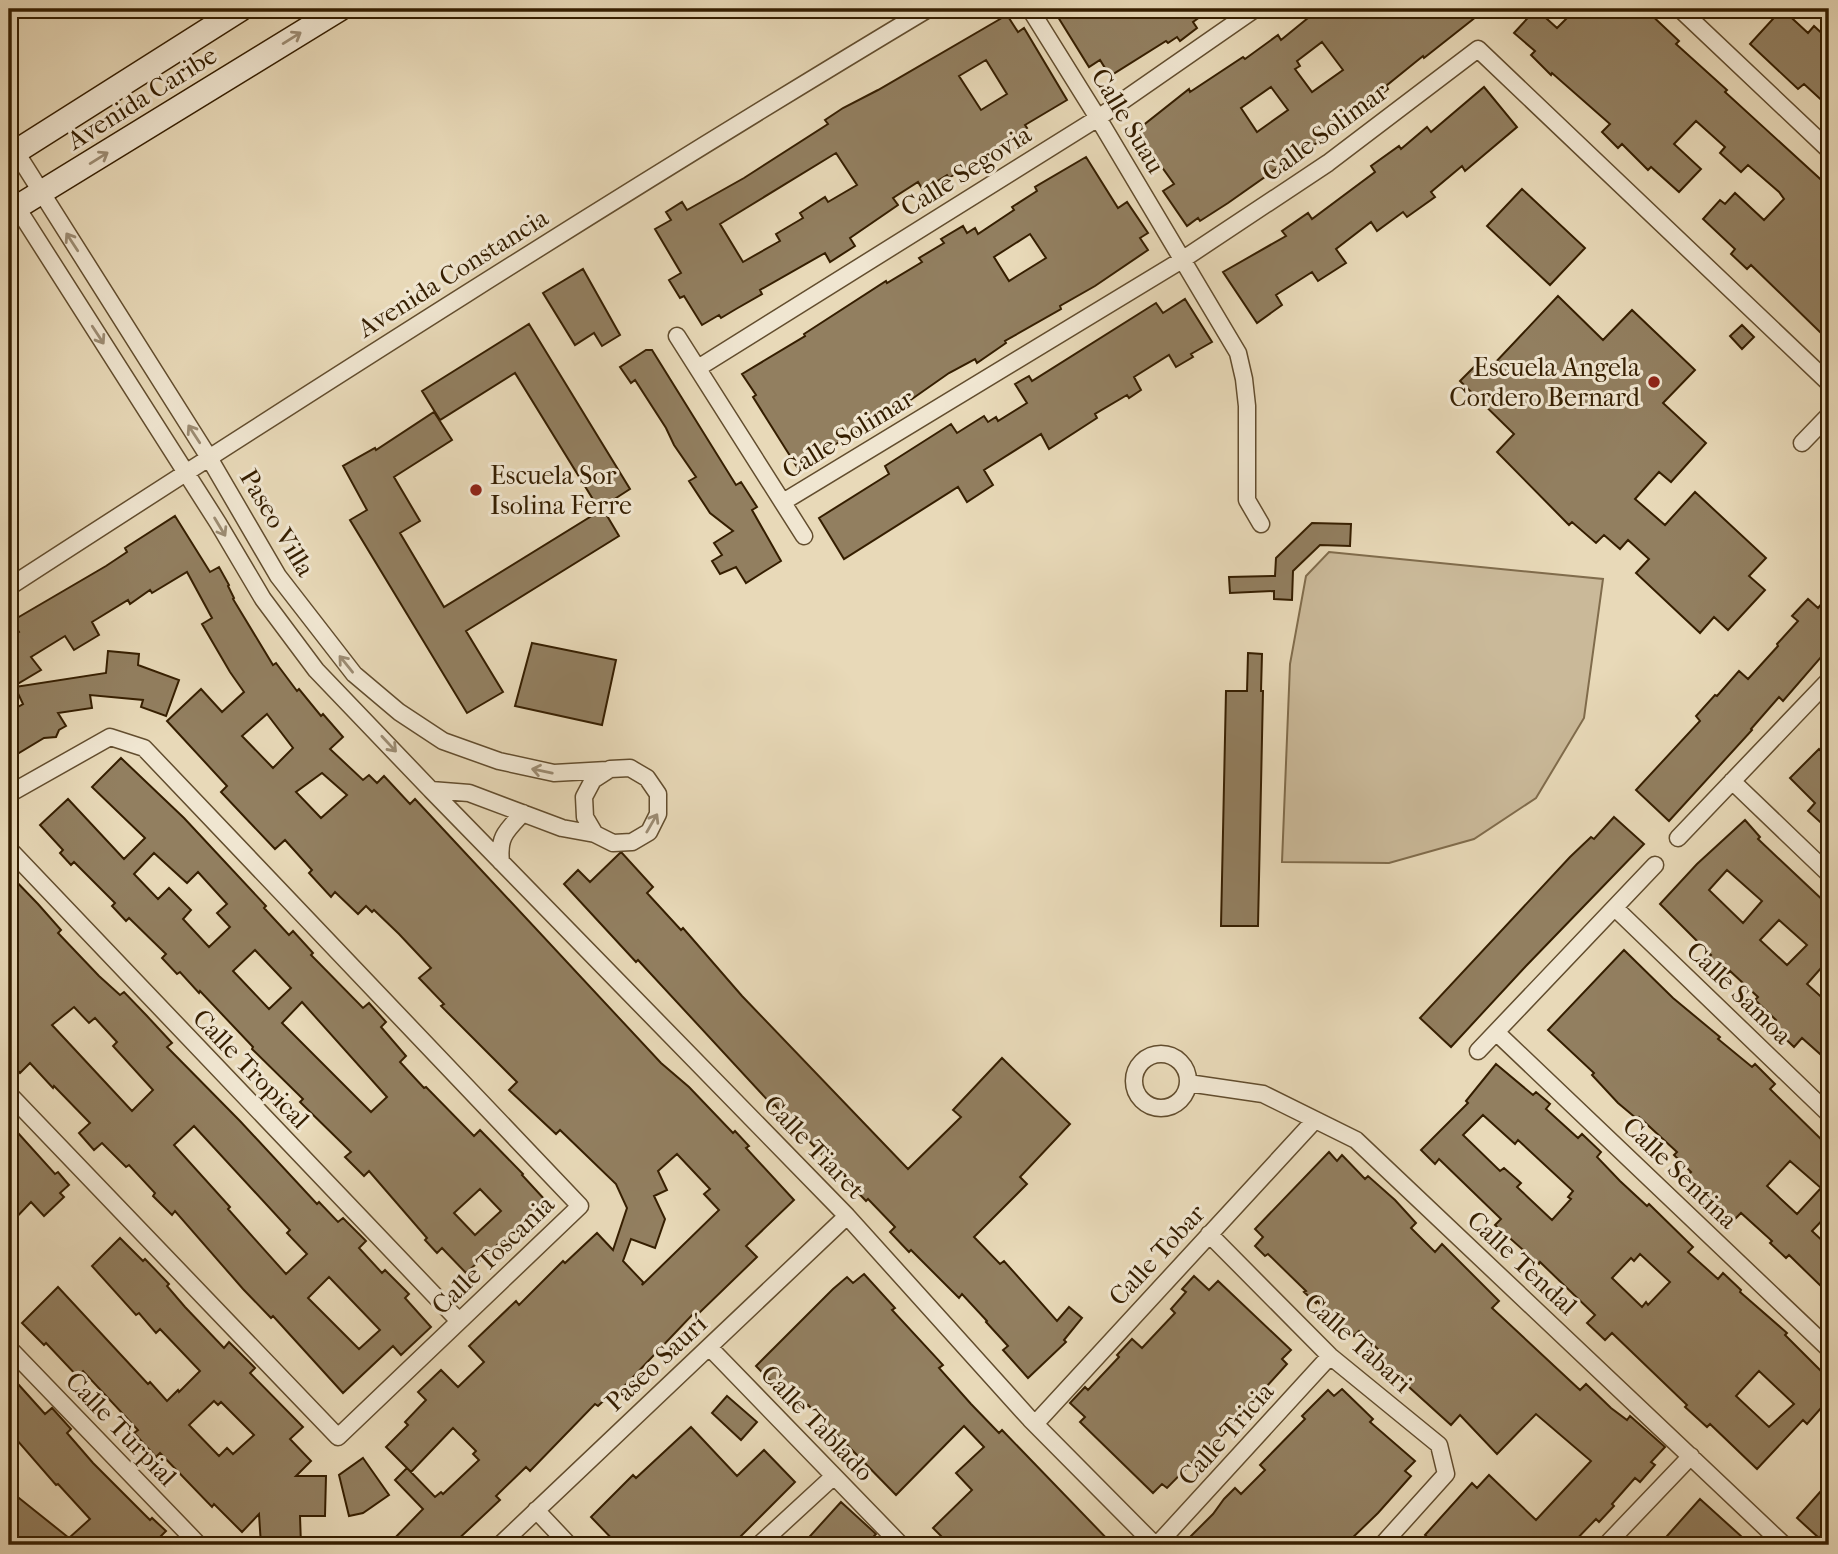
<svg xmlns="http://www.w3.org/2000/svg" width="1838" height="1554" font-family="'IM FELL French Canon',serif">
<rect width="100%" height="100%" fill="#e8d9b8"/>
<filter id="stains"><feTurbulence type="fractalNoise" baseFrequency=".00286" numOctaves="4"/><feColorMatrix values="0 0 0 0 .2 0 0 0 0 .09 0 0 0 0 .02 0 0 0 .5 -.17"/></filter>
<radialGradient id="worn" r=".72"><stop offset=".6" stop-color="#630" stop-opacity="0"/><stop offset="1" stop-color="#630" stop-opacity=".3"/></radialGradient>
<path fill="#cab999" stroke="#806c4c" stroke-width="2" d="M1329,552L1603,579L1584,718L1536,798L1474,839L1389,863L1282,862L1290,664L1306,576Z"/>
<path fill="#927f60" stroke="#351e00" stroke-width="2" fill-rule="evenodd" d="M1053,9H1211L1193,22L1197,28L1180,41L1177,37L1168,43L1166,41L1110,76L1100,60L1089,67Z
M1319,9H1486L1424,58L1423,56L1386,86L1388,89L1370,103L1368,102L1330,128L1333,131L1314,145L1313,143L1228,203L1200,221L1198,218L1187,226L1163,191L1174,184L1136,131L1189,89L1190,92L1243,57L1245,59L1278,35L1281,40ZM1322,42L1343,70L1312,92L1295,69L1300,66L1297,61ZM1271,87L1288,110L1257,132L1241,108Z
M1536,9L1557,28L1576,9H1645L1679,41L1676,44L1727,90L1725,92L1829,187V324L1821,333L1751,265L1747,269L1731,254L1735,249L1703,219L1720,200L1725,204L1735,193L1764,220L1784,199L1779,192L1748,165L1741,172L1720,153L1725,147L1696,121L1674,144L1701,169L1679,192L1651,167L1648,170L1622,144L1618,148L1602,132L1610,124L1552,73L1551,75L1531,55L1535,51L1514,33Z
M1782,9L1808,33L1814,26L1829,40V107L1804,84L1798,89L1750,44Z
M1007,15L1018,32L1024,28L1067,100L1025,125L1027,128L949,178L947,175L923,190L918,182L893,198L898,205L850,238L855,246L830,262L825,253L760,290L762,294L736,309L721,318L719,315L702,325L684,296L680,298L669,280L681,273L655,229L671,220L666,212L682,202L687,210L744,178L828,124L825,120L843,108L878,90ZM986,60L1007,94L981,110L959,76ZM836,153L857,185L828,202L825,197L800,213L803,218L776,234L780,241L743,262L720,224Z
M1484,87L1517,127L1465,171L1462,166L1431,192L1435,197L1407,217L1403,212L1377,231L1371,222L1336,249L1346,263L1318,281L1312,272L1276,295L1282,305L1257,323L1223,272L1286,236L1282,231L1308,213L1312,219L1375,172L1371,166L1399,146L1401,149L1427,127L1431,132Z
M1086,157L1118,208L1127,202L1148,233L1140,238L1148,250L1095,286L1060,306L1061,309L1005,341L1006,343L977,363L975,359L949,373L912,399L797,467L753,397L756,395L742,374L805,336L804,334L886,281L887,283L922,262L919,258L944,243L941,239L963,226L967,233L975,228L978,234L1014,210L1012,207L1037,191L1035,187ZM1030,234L1046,258L1009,281L994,257Z
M1522,189L1585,248L1550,285L1487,226Z
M583,269L620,335L602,346L594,333L575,345L543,293Z
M1558,296L1603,340L1632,310L1695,370L1663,403L1706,443L1671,482L1659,472L1635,499L1665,525L1695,492L1766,558L1749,576L1765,590L1728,630L1714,617L1700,633L1636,573L1649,559L1628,540L1620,549L1604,535L1596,543L1572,522L1569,525L1497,452L1514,434L1460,381L1475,366L1482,373L1491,364L1493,365Z
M1185,299L1212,342L1191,354L1193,357L1176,367L1169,355L1134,377L1141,390L1129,398L1127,395L1095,414L1097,418L1049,449L1041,434L984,470L993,485L967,502L958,487L844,559L819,518L889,474L885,466L951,424L957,433L984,416L988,422L996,417L998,421L1027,403L1015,384L1029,376L1032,381L1156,303L1163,313Z
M529,324L630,489L599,509L515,373L440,420L422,391Z
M1742,325L1754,337L1742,349L1730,336Z
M646,350H652L736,485L741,482L757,507L752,510L781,561L746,583L736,567L720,574L712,561L722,555L714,543L733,531L710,513L689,481L696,477L674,445L666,428L635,380L631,383L620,367Z
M434,412L452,440L394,477L420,521L400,533L444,607L603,509L619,536L466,631L503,692L467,713L350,520L367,510L343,466L375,448L376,450Z
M175,516L210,572L219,567L229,585L228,586L234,598L233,599L273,665L276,663L297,691L299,689L321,716L323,714L343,737L330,749L363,780L369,775L377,783L384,776L410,804L415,799L661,1063L689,1087L733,1133L735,1131L749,1146L746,1148L794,1200L746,1246L757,1257L696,1316L693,1314L615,1396L612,1393L598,1406L595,1404L530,1471L526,1467L496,1496L500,1500L452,1545H388L423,1509L395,1480L407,1468L435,1497L441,1492L443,1494L479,1460L473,1454L476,1451L453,1428L411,1472L386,1447L408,1425L405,1422L426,1400L418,1392L441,1370L458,1387L484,1362L469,1346L516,1301L519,1305L563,1261L565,1263L597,1233L613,1250L627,1208L616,1184L560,1130L556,1134L509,1090L517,1082L441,1006L444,1004L419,978L431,968L399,934L374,910L372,912L366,906L358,914L335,892L331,897L309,873L312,870L285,840L275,849L221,792L227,786L167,721L201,689L222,712L244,692L230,672L202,624L212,618L187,572L152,593L150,590L130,604L128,600L92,622L99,635L74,650L65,636L31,657L41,670L14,686L9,676V638L19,632L12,621L106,566L127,552L125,548ZM267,714L293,748L273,768L242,736ZM322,773L347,795L321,818L296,792ZM677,1154L710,1189L704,1194L719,1210L642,1285L643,1282L623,1261L631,1239L655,1248L665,1219L654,1196L667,1190L658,1171Z
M1312,523L1351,524L1350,546L1320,545L1293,571L1292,600L1274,599V591L1230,593L1229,577L1275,576L1276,558Z
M1829,595V648L1783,701L1779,697L1751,729L1752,730L1669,821L1636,790L1700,721L1696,716L1715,695L1717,696L1739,671L1748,679L1778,646L1777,644L1798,621L1792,616L1808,599L1818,608Z
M532,643L616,660L602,725L515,706Z
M108,651L139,654L138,665L179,680L166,716L141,707L143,700L90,695L92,708L58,713L66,726L59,730L56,737L44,738L9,759V712L23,704L15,687L106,673Z
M1248,653L1262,654L1261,691H1263L1258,926H1221L1226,691H1247Z
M1819,749L1829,759V830L1808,811L1815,803L1790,778Z
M121,758L184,818L266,906L264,908L289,935L293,931L313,953L311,955L363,1008L369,1003L386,1022L381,1027L406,1056L400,1062L424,1088L426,1087L474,1136L480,1130L523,1174L522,1175L546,1201L466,1273L442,1248L437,1253L425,1240L427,1238L369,1171L364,1176L345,1157L351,1152L300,1102L303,1099L252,1049L253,1047L200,991L199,993L180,972L177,974L162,958L166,954L129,918L126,921L112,906L115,903L74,862L71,865L60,853L63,850L40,825L68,799L124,859L145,838L92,787ZM154,853L187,883L198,872L227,904L217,913L230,927L209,947L183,919L191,910L169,888L158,899L134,874ZM255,950L291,988L269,1009L233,971ZM302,1002L387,1097L371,1112L282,1023ZM480,1189L501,1211L475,1235L454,1213Z
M1614,817L1644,844L1526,966L1451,1047L1420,1018L1570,857L1591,837L1594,839Z
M1745,820L1760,837L1758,839L1829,906V959L1807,984L1829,1004V1062L1802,1038L1794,1047L1771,1025L1776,1020L1755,1000L1758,997L1730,971L1724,977L1706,959L1711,955L1660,904L1697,864ZM1727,870L1762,901L1743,923L1709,890ZM1779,920L1807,945L1787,965L1760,940Z
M620,853H622L653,887L647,893L681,930L683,928L742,996L908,1169L961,1117L953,1110L1002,1058L1070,1124L1020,1177L1027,1184L974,1237L1000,1264L1004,1261L1057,1321L1069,1307L1082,1318L1064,1340L1066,1342L1028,1378L1003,1350L1008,1346L986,1322L987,1321L962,1294L959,1298L911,1250L909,1252L890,1232L895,1227L868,1199L866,1201L774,1104L773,1106L638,960L636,962L564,884L578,870L590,882Z
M9,874L38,904L61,930L58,933L99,976L120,995L124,992L147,1016L172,1043L167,1047L240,1121L317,1204L319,1202L338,1222L343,1218L366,1241L359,1248L382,1273L385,1270L409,1294L405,1298L431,1327L401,1355L393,1346L343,1393L273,1316L271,1318L243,1289L175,1211L172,1215L153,1196L155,1193L129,1165L126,1167L102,1143L94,1150L79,1133L90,1123L54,1086L53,1088L30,1063L20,1073L9,1061V960L18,951L9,942ZM74,1007L89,1023L95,1018L117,1042L113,1046L153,1090L132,1111L52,1025ZM194,1126L290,1230L287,1233L307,1254L286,1274L228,1209L230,1207L174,1145ZM329,1277L380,1330L359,1349L308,1298Z
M1624,950L1673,998L1720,1037L1718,1039L1752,1067L1755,1064L1775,1084L1770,1089L1829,1147V1213L1812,1231L1829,1247V1294L1789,1255L1786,1258L1770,1243L1772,1241L1741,1213L1731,1223L1685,1178L1691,1172L1674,1155L1677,1152L1639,1117L1637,1119L1618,1103L1592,1075L1594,1073L1548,1030ZM1790,1161L1821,1188L1797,1214L1767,1186Z
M1496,1064L1533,1095L1536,1092L1550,1104L1546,1109L1578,1138L1582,1134L1601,1152L1597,1157L1620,1181L1647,1206L1649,1204L1693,1247L1688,1252L1718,1279L1723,1273L1741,1290L1740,1292L1787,1333L1785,1335L1829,1379V1399L1807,1424L1803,1420L1757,1469L1710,1424L1707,1427L1685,1407L1687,1405L1612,1333L1605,1340L1587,1323L1595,1315L1540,1262L1539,1264L1495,1225L1501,1219L1439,1159L1435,1164L1421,1150L1468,1103L1466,1101ZM1483,1115L1515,1144L1518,1140L1573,1191L1568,1197L1571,1199L1552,1220L1517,1187L1521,1183L1504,1168L1500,1171L1463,1135ZM1640,1254L1670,1282L1648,1305L1646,1302L1642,1307L1612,1278L1631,1258L1634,1261ZM1759,1371L1794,1404L1769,1427L1736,1396Z
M9,1123L55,1174L58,1172L69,1185L60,1193L64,1197L44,1216L31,1202L9,1225Z
M1329,1152L1337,1161L1342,1155L1365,1179L1368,1176L1395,1200L1416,1223L1411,1228L1435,1252L1442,1244L1499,1301L1492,1308L1580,1390L1586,1384L1611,1408L1627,1420L1630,1416L1665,1447L1651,1462L1655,1465L1640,1482L1635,1478L1612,1504L1614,1506L1599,1522L1596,1519L1571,1545H1436L1425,1535L1472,1483L1477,1488L1489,1475L1536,1520L1591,1461L1536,1414L1497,1454L1460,1415L1451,1425L1389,1369L1379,1358L1383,1354L1359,1331L1354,1336L1317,1301L1316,1303L1304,1292L1306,1291L1268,1254L1265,1256L1255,1246L1263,1237L1255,1229Z
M120,1238L143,1261L145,1259L169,1284L167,1286L185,1307L224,1348L229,1342L255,1368L250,1373L303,1427L290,1439L311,1461L296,1476H326L325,1516H300L301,1545H261L259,1514L242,1532L214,1504L212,1507L160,1453L156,1457L134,1433L138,1430L83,1371L77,1376L46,1343L44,1345L22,1323L58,1287L148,1384L150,1382L167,1401L178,1390L179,1392L200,1371L160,1329L156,1333L139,1313L136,1315L92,1266ZM214,1401L218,1405L221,1402L254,1435L233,1454L227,1448L219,1456L189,1425Z
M864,1274L895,1308L892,1310L943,1365L939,1368L971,1404L999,1433L1002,1430L1113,1545H950L933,1528L972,1490L956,1473L984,1447L964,1426L896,1495L808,1405L800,1412L756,1366L833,1289L847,1277L853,1283Z
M1194,1276L1209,1290L1218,1281L1291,1350L1282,1359L1287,1364L1216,1442L1214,1440L1167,1488L1162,1484L1153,1493L1080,1422L1085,1417L1070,1403L1085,1387L1088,1390L1119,1357L1117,1355L1132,1339L1142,1348L1175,1313L1171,1309L1186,1292L1182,1289Z
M9,1374L45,1414L52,1408L71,1429L67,1433L93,1463L150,1520L152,1518L166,1531L152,1545H9V1490L69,1538L90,1519L58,1484L56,1485L9,1431Z
M1342,1389L1373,1419L1370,1422L1415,1461L1405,1471L1411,1476L1378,1513L1345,1545H1197L1189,1538L1213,1514L1224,1499L1235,1488L1241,1494L1265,1470L1260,1465L1305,1419L1302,1416L1328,1390L1334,1396Z
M727,1396L757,1422L741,1440L712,1413Z
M691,1427L737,1476L764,1450L795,1482L732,1545H618L591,1517L633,1475L636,1478Z
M363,1458L389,1495L363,1513L349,1516L339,1475Z
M1829,1482V1527L1819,1538L1797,1518Z
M1700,1499L1742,1537L1734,1545H1659Z
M841,1502L876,1534L866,1545H802Z"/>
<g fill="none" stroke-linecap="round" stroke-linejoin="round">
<g stroke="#624d2e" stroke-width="19">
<path id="street" d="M1030,9L1098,118L1238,353L1244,379L1247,406V500L1261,524
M1680,9L1829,150
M16,152L208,456L278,576L354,674L399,712L443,741L499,761L554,773L607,770
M9,195L218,523L263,599L316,670L431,790L469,793L562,828L595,834L613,843L632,842L649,832L658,814V794L647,778L630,768L610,769L593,780L584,797L585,817L595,834
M677,336L804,536
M698,368L1098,118L1255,9
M1802,443L1829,415
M783,502L1182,260L1328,163L1478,49L1829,383
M9,587C313,390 618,195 928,9
M1732,781L1829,874
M431,790L847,1216L1030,1419L1155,1545
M9,794L110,737L144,748L580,1206L338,1437L9,1094
M1678,838L1829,680
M9,849L459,1321
M501,862C498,837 506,831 523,813
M1615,908L1829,1114
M1496,1032L1829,1349
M1478,1051L1655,865
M1134 1081a27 27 0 1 1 54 0a27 27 0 1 1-54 0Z
M1188,1083L1263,1094L1356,1140L1784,1545
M1209,1234L1330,1356L1439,1445L1446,1474L1382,1545
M709,1347L901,1545
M9,1348L199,1545
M1035,1424L1315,1120
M536,1510L569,1545
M500,1545L847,1216
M759,1545L834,1476
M1157,1545L1330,1356
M1606,1545L1691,1456"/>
</g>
<g stroke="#351e00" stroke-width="26">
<path id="secondary" d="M9,156L241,9
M9,212L340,9"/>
</g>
<use href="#street" stroke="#f0e6d1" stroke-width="16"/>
<use href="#secondary" stroke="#f0e6d1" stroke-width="23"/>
</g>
<defs><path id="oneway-shaft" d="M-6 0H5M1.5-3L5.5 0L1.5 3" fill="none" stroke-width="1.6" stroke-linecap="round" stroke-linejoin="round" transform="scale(1.75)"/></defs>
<g stroke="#9c8c73">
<use href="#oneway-shaft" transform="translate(292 38) rotate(-32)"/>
<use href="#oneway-shaft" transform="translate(99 158) rotate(-32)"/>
<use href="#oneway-shaft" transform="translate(72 242) rotate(-123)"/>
<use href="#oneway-shaft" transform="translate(98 335) rotate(57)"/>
<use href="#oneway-shaft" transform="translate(194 434) rotate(-123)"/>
<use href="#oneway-shaft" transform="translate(220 527) rotate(59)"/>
<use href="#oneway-shaft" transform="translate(346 664) rotate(-129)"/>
<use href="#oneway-shaft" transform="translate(389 744) rotate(47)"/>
<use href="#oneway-shaft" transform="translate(542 771) rotate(-168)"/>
<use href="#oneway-shaft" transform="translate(652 823) rotate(-60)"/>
</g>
<g fill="#8f2418" stroke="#f0e6d1" stroke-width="2.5">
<circle cx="1654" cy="382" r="7"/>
<circle cx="476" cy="490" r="7"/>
</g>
<g text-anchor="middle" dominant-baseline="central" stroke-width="6" stroke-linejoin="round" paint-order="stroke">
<g font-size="26" fill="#351e00" stroke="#f0e6d1">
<text transform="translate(142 98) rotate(-32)">Avenida Caribe</text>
<text transform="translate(1128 121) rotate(59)">Calle Suau</text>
<text transform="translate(1325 132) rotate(-36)">Calle Solimar</text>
<text transform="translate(966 171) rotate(-32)">Calle Segovia</text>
<text transform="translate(453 273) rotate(-32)">Avenida Constancia</text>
<text transform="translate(848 434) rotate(-31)">Calle Solimar</text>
<text transform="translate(277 523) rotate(59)">Paseo Villa</text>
<text transform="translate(1739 993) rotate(44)">Calle Samoa</text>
<text transform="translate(251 1069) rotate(46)">Calle Tropical</text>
<text transform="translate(814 1147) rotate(46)">Calle Tiaret</text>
<text transform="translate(1680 1173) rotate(44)">Calle Sentina</text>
<text transform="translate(493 1255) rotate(-44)">Calle Toscania</text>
<text transform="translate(1157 1255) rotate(-47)">Calle Tobar</text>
<text transform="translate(1522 1263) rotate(43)">Calle Tendal</text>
<text transform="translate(1358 1343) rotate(42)">Calle Tabari</text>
<text transform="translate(656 1363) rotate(-43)">Paseo Saurí</text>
<text transform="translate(817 1423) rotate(46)">Calle Tablado</text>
<text transform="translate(121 1429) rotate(46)">Calle Turpial</text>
<text transform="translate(1226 1434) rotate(-48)">Calle Tricia</text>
</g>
<g font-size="26" fill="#351e00" stroke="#f0e6d1" text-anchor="end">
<text x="1640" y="367">Escuela Angela<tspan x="1640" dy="30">Cordero Bernard</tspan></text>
<text x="490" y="475" text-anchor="start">Escuela Sor<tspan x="490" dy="30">Isolina Ferre</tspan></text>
</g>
</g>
<rect width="1838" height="1554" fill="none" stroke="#e8d9b8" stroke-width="35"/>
<rect x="10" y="10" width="1817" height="1533" fill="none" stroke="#351e00" stroke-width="3.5"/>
<rect x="18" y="18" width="1803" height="1519" fill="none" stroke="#351e00" stroke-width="2"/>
<rect width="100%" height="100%" filter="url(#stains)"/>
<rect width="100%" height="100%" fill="url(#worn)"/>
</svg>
